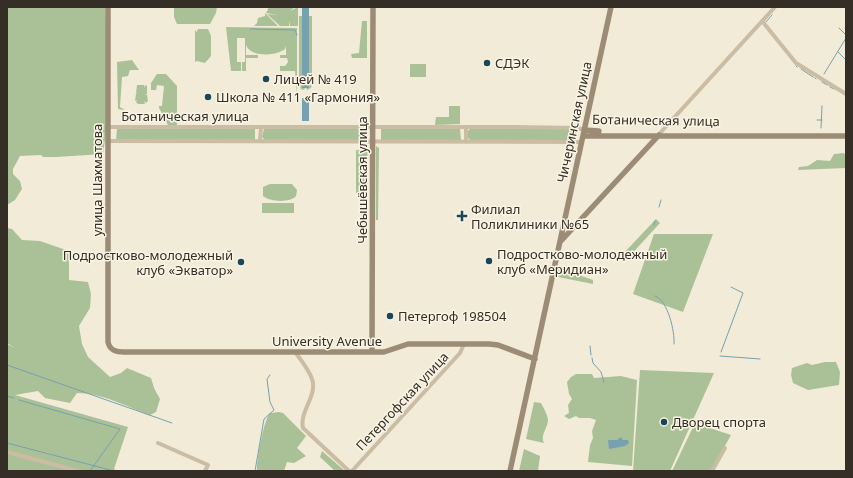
<svg xmlns="http://www.w3.org/2000/svg" width="853" height="478" font-family="'Noto Sans',sans-serif">
<rect width="100%" height="100%" fill="#f2ebd8"/>
<path fill="#aac198" d="M7,7H105L106,25V133L103,154L56,157H43L41,155L20,156L13,169V174L20,181L22,189L15,200L7,205Z
M174,7H217L216,13L210,24H177L174,17Z
M269,7H295L290,11L298,7V26H290L289,21V26H280L267,14L278,15L266,13Z
M265,13L278,26H243H254L257,23L258,18L265,16Z
M299,16H303L302,87L305,88L304,90L301,89L299,85Z
M308,16H312V84L311,88L307,90L306,88H309Z
M362,21H367V58H352L351,54L359,53Z
M226,27L297,28V95L295,71H280V66H285L288,62L287,58H280V55H286V46L285,49C276,56 251,58 246,45V55H258V58H246V71H242V62H245V38H237V62H241V71H231Z
M198,29H208L211,36V56L205,63L197,61L195,62V30L197,32Z
M132,60L139,70H130L128,76L122,77L120,107L125,110L118,109L117,62Z
M410,64H426V77H410Z
M157,74H166L177,86V125H168L159,108V106H162L164,86L157,85L156,90H151V83Z
M144,85V88L145,85L147,86V94H145L147,95L148,101L146,103L144,101L145,104H138L136,102L137,100L135,101L136,94L137,93H136L137,85Z
M449,106H460V124L435,125L436,117H449Z
M117,129H255V140H116Z
M264,129H366L367,140H265L262,137Z
M381,129H460L461,140H381Z
M470,129H577L574,140H470L468,138V131Z
M376,146L379,148L378,220H376Z
M356,150L368,151L366,166L368,193H356Z
M844,153L846,156V168L798,170L799,167L808,166L817,160L830,161L834,154Z
M270,184H292L297,190L296,196C290,203 270,202 263,196V187Z
M262,203H294V213H262Z
M656,219L660,223L627,259L623,254Z
M7,228L12,229L22,240L40,241L69,251V280L88,282L91,294L90,308L79,326L82,344L88,357L110,377L121,373L127,368L151,378L154,388L160,399L156,412L150,415C127,407 102,393 77,393L70,403L45,398L38,391L15,395L128,427L114,469L118,471H7V344L15,348L7,343Z
M654,234H713L683,312L633,294Z
M558,268L593,280V284L558,277Z
M825,362H836L840,372L839,385L808,390L793,383L791,375L792,368L807,363L812,365Z
M640,370L714,373L670,471H633Z
M576,374H592L594,378L621,376L637,380L632,466L588,462L590,445L593,438L592,431L596,420L590,418H579L576,416L569,419L564,416L569,413L568,405L572,399L569,394L567,382L571,377Z
M534,402L541,403C544,409 548,415 548,421C547,429 540,436 544,443L526,439Z
M279,412L283,413L306,436L297,448L306,456L294,463L287,462L284,471H257C256,462 264,419 270,413Z
M695,423L731,435L711,471H672Z
M524,449L540,456L538,471H519Z
M322,451L345,471H335L320,457Z"/>
<path fill="#76a1af" d="M302,7H309V88H302Z
M302,98H309V121H302Z
M621,437L623,440H628L629,443L625,446L609,449L608,440H617Z"/>
<g fill="none" stroke-linecap="round" stroke-linejoin="round">
<path stroke="#76a1af" stroke-width="1" d="M766,22L772,15
M839,28L846,35
M250,29L295,30L297,35
M838,52L846,60
M796,66L797,67
M801,69L813,77
M824,74L846,38
M815,78L816,79
M822,82L827,85
M830,87L834,89
M817,120H822
M821,128L822,106
M659,207L661,200
M654,225L655,221
M655,296C668,300 675,332 674,344
M590,346L591,355
M721,352L743,293L731,287
M720,356L760,359
M592,358L593,363L601,372L604,382
M7,365L172,423
M7,396L14,398
M19,400L120,429L90,471
M7,443L114,471
M255,471L264,419L274,410L270,402L267,379L270,375"/>
<path stroke="#cabda4" stroke-width="4" d="M762,21L796,63L846,94
M108,127H516L578,128L584,130
M466,127V141
M661,132L775,7
M108,141L581,142
M260,141L261,127
M295,352C301,360 309,370 312,379C318,395 299,412 303,428L349,471
M158,443L208,465L205,471
M7,452L78,471
M352,471L460,353L464,344
M712,471L725,448"/>
<path stroke="#9d8c75" stroke-width="5.5" d="M108,7V342C110,351 117,352 124,352H384L408,344H489L498,345L535,359
M584,130L599,131
M583,136H846
M560,242L659,135
M372,352L373,7
M510,471L611,7"/>
</g>
<g fill="#1b4657" stroke="#f9f4e4" stroke-width="1.5">
<circle cx="487" cy="63" r="4"/>
<circle cx="266" cy="79" r="4"/>
<circle cx="208" cy="97" r="4"/>
<path d="M460 210h4v4h4v4h-4v4h-4v-4h-4v-4h4z"/>
<circle cx="489" cy="261" r="4"/>
<circle cx="241" cy="262" r="4"/>
<circle cx="390" cy="316" r="4"/>
<circle cx="664" cy="422" r="4"/>
</g>
<g text-anchor="middle" dominant-baseline="central" stroke-width="3" stroke-linejoin="round" paint-order="stroke">
<g font-size="13" fill="#352e26" stroke="#f9f4e4" text-anchor="start">
<text x="495" y="63">СДЭК</text>
<text x="274" y="79">Лицей № 419</text>
<text x="216" y="97">Школа № 411 «Гармония»</text>
<text x="471" y="209">Филиал<tspan x="471" dy="15">Поликлиники №65</tspan></text>
<text x="497" y="254">Подростково-молодежный<tspan x="497" dy="15">клуб «Меридиан»</tspan></text>
<text x="233" y="255" text-anchor="end">Подростково-молодежный<tspan x="233" dy="15">клуб «Экватор»</tspan></text>
<text x="398" y="316">Петергоф 198504</text>
<text x="672" y="422">Дворец спорта</text>
</g>
<g font-size="13" fill="#352e26" stroke="#f9f4e4">
<text x="185" y="116">Ботаническая улица</text>
<text transform="translate(656 120) rotate(1)">Ботаническая улица</text>
<text transform="translate(574 122) rotate(-78)">Чичеринская улица</text>
<text transform="translate(97 180) rotate(-90)">улица Шахматова</text>
<text transform="translate(362 180) rotate(-90)">Чебышёвская улица</text>
<text x="327" y="341">University Avenue</text>
<text transform="translate(402 401) rotate(-47)">Петергофская улица</text>
</g>
</g>
<rect width="853" height="478" fill="none" stroke="#352e26" stroke-width="16"/>
</svg>
